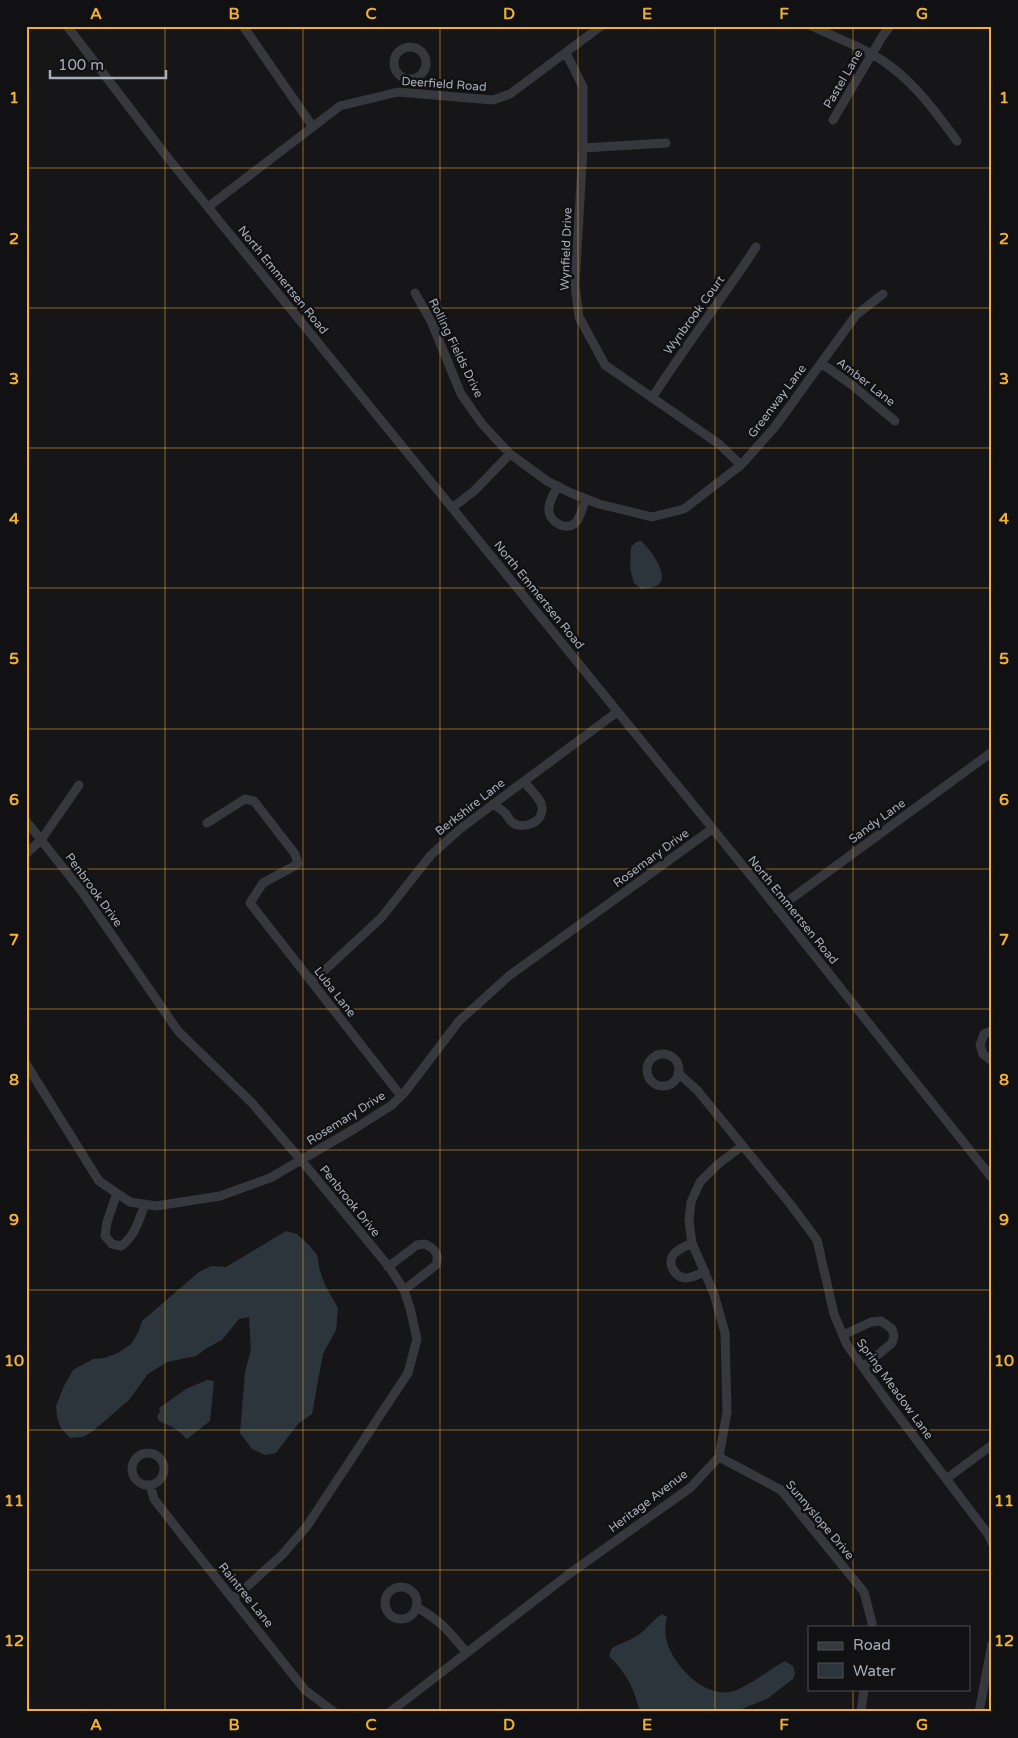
<svg xmlns="http://www.w3.org/2000/svg" width="1018" height="1738" font-family="'Varela Round',sans-serif">
<rect width="100%" height="100%" fill="#161618"/>
<path fill="#2c353c" d="M641,541C649,548 668,572 660,583C655,588 648,588 641,589L634,583L630,569L631,547L636,542Z
M286,1231L297,1234L309,1245L317,1255L320,1271L325,1285L338,1308L336,1330L323,1354L312,1414L298,1424L276,1453L265,1455L252,1449L240,1433L245,1372L251,1350L249,1317L239,1319L222,1340L207,1348L196,1356L167,1362L148,1374L129,1400L93,1431L83,1437L70,1438L61,1428L57,1418L56,1406L64,1386L73,1370L93,1359L104,1358L118,1353L131,1344L138,1333L142,1321L199,1272L211,1266L226,1267Z
M207,1380L214,1381L210,1421L187,1439L176,1429L159,1421L157,1417L160,1411L159,1408L186,1389Z
M662,1614L667,1617C664,1627 665,1641 670,1650C679,1670 705,1696 729,1692C744,1690 770,1669 785,1661L793,1666L795,1673L793,1679L767,1699L734,1712H640C634,1688 627,1674 609,1656L612,1648C621,1643 632,1640 641,1633C648,1627 654,1619 662,1614Z"/>
<g fill="none" stroke-linecap="round" stroke-linejoin="round">
<path stroke="#37383d" stroke-width="9" d="M67,26L168,158L760,887L992,1178
M243,26L313,127
M812,26C832,36 852,43 872,54C909,75 932,107 957,141
M394 63a16 16 0 1 1 32 0a16 16 0 1 1-32 0Z
M566,53L583,87V148L575,285L579,317L605,365L719,444L741,465
M833,120L882,37L890,26
M583,148L666,143
M208,207L340,106L398,92L493,100L510,94L601,26
M415,293L431,321L461,394L482,424L510,454L547,481L571,493L599,504L652,517L684,509L741,465L774,428L856,315L883,294
M821,363L852,385L895,421
M652,398C685,346 723,298 756,247
M558,486C554,493 549,501 549,508C547,522 568,533 577,521C581,515 583,505 586,499
M452,508L474,491L510,454
M493,804C497,807 502,810 506,814C508,817 510,821 513,823C524,830 544,822 542,807C541,798 529,789 524,781
M26,821L83,893L178,1031L252,1103L301,1160L390,1268L404,1290L410,1308L417,1339L408,1373L307,1526L282,1555L233,1599
M207,823L245,799L254,801L295,854L298,864L263,883L250,903L401,1096
M26,854L41,840L79,785
M777,909L992,752
M312,982L381,918L431,855L460,829L617,712
M992,1031L984,1034L980,1045L983,1054L992,1061
M647 1070a16 16 0 1 1 32 0a16 16 0 1 1-32 0Z
M26,1064L99,1181L130,1202L156,1206L220,1196L270,1178L354,1129L392,1105L405,1092L459,1021L510,975L712,829
M678,1073L697,1090L791,1205L817,1240L834,1314L847,1345L887,1401L988,1534L992,1543
M117,1193L107,1222L105,1236L112,1244L121,1246C135,1236 139,1220 145,1204
M692,1243C686,1246 675,1250 672,1257C668,1266 676,1277 685,1278C691,1278 699,1274 705,1272
M388,1267L417,1245L425,1244C434,1248 440,1254 436,1265L404,1290
M843,1335L871,1322L881,1321L892,1329L894,1336L892,1343L863,1367
M132 1469a16 16 0 1 1 32 0a16 16 0 1 1-32 0Z
M719,1457L781,1490L864,1592L872,1623V1627
M946,1479L992,1445
M150,1485L154,1499L182,1535L305,1690L334,1712
M385 1603a16 16 0 1 1 32 0a16 16 0 1 1-32 0Z
M416,1607C440,1620 449,1631 466,1652
M390,1712L569,1574L690,1488L719,1457L727,1412L725,1333L714,1294L692,1243L689,1221L691,1202L700,1182L717,1165L742,1146
M861,1712L864,1689
M979,1712L992,1644"/>
</g>
<path fill="none" stroke="#f2b134" stroke-width="1" stroke-opacity="0.55" d="M165,26V1712M303,26V1712M440,26V1712M578,26V1712M715,26V1712M853,26V1627M26,168H992M26,308H992M26,448H992M26,588H992M26,729H992M26,869H992M26,1009H992M26,1150H992M26,1290H992M26,1430H992M26,1570H992M853,1689V1712"/>
<g text-anchor="middle" dominant-baseline="central" stroke-width="5" stroke-linejoin="round" paint-order="stroke">
<g font-size="12" fill="#a8adb8" stroke="#111113">
<text transform="translate(843 79) rotate(-60)">Pastel Lane</text>
<text transform="translate(444 84) rotate(4)">Deerfield Road</text>
<text transform="translate(566 249) rotate(-88)">Wynfield Drive</text>
<text transform="translate(283 280) rotate(51)">North Emmertsen Road</text>
<text transform="translate(694 315) rotate(-54)">Wynbrook Court</text>
<text transform="translate(456 348) rotate(64)">Rolling Fields Drive</text>
<text transform="translate(866 382) rotate(38)">Amber Lane</text>
<text transform="translate(777 401) rotate(-53)">Greenway Lane</text>
<text transform="translate(539 595) rotate(51)">North Emmertsen Road</text>
<text transform="translate(470 807) rotate(-38)">Berkshire Lane</text>
<text transform="translate(877 821) rotate(-36)">Sandy Lane</text>
<text transform="translate(651 858) rotate(-36)">Rosemary Drive</text>
<text transform="translate(94 890) rotate(54)">Penbrook Drive</text>
<text transform="translate(793 910) rotate(51)">North Emmertsen Road</text>
<text transform="translate(335 992) rotate(52)">Luba Lane</text>
<text transform="translate(346 1118) rotate(-32)">Rosemary Drive</text>
<text transform="translate(350 1201) rotate(51)">Penbrook Drive</text>
<text transform="translate(895 1389) rotate(54)">Spring Meadow Lane</text>
<text transform="translate(648 1501) rotate(-37)">Heritage Avenue</text>
<text transform="translate(820 1520) rotate(50)">Sunnyslope Drive</text>
<text transform="translate(246 1595) rotate(51)">Raintree Lane</text>
</g>
</g>
<rect width="1018" height="1738" fill="none" stroke="#111113" stroke-width="55"/>
<rect x="808" y="1626" width="162" height="65" fill="#111113" stroke="#4d4f55"/>
<rect x="818" y="1642" width="25" height="8" fill="#37383d" stroke="#4d4f55"/>
<text x="853" y="1650" font-size="15" fill="#a8adb8">Road</text>
<rect x="818" y="1663" width="25" height="15" fill="#2c353c" stroke="#4d4f55"/>
<text x="853" y="1676" font-size="15" fill="#a8adb8">Water</text>
<path d="M50 70v8h116v-8" fill="none" stroke="#a8adb8" stroke-width="2.5"/>
<text x="58" y="70" font-size="15" fill="#a8adb8" stroke="#111113" stroke-width="4" paint-order="stroke">100 m</text>
<rect x="28" y="28" width="962" height="1682" fill="none" stroke="#f2b134" stroke-width="2"/>
<g font-size="16" text-anchor="middle" font-weight="bold" fill="#f2b134">
<text x="96" y="19">A</text>
<text x="234" y="19">B</text>
<text x="371" y="19">C</text>
<text x="509" y="19">D</text>
<text x="647" y="19">E</text>
<text x="784" y="19">F</text>
<text x="922" y="19">G</text>
<text x="14" y="103">1</text>
<text x="1004" y="103">1</text>
<text x="14" y="244">2</text>
<text x="1004" y="244">2</text>
<text x="14" y="384">3</text>
<text x="1004" y="384">3</text>
<text x="14" y="524">4</text>
<text x="1004" y="524">4</text>
<text x="14" y="664">5</text>
<text x="1004" y="664">5</text>
<text x="14" y="805">6</text>
<text x="1004" y="805">6</text>
<text x="14" y="945">7</text>
<text x="1004" y="945">7</text>
<text x="14" y="1085">8</text>
<text x="1004" y="1085">8</text>
<text x="14" y="1225">9</text>
<text x="1004" y="1225">9</text>
<text x="14" y="1366">10</text>
<text x="1004" y="1366">10</text>
<text x="14" y="1506">11</text>
<text x="1004" y="1506">11</text>
<text x="14" y="1646">12</text>
<text x="1004" y="1646">12</text>
<text x="96" y="1730">A</text>
<text x="234" y="1730">B</text>
<text x="371" y="1730">C</text>
<text x="509" y="1730">D</text>
<text x="647" y="1730">E</text>
<text x="784" y="1730">F</text>
<text x="922" y="1730">G</text>
</g>
</svg>
